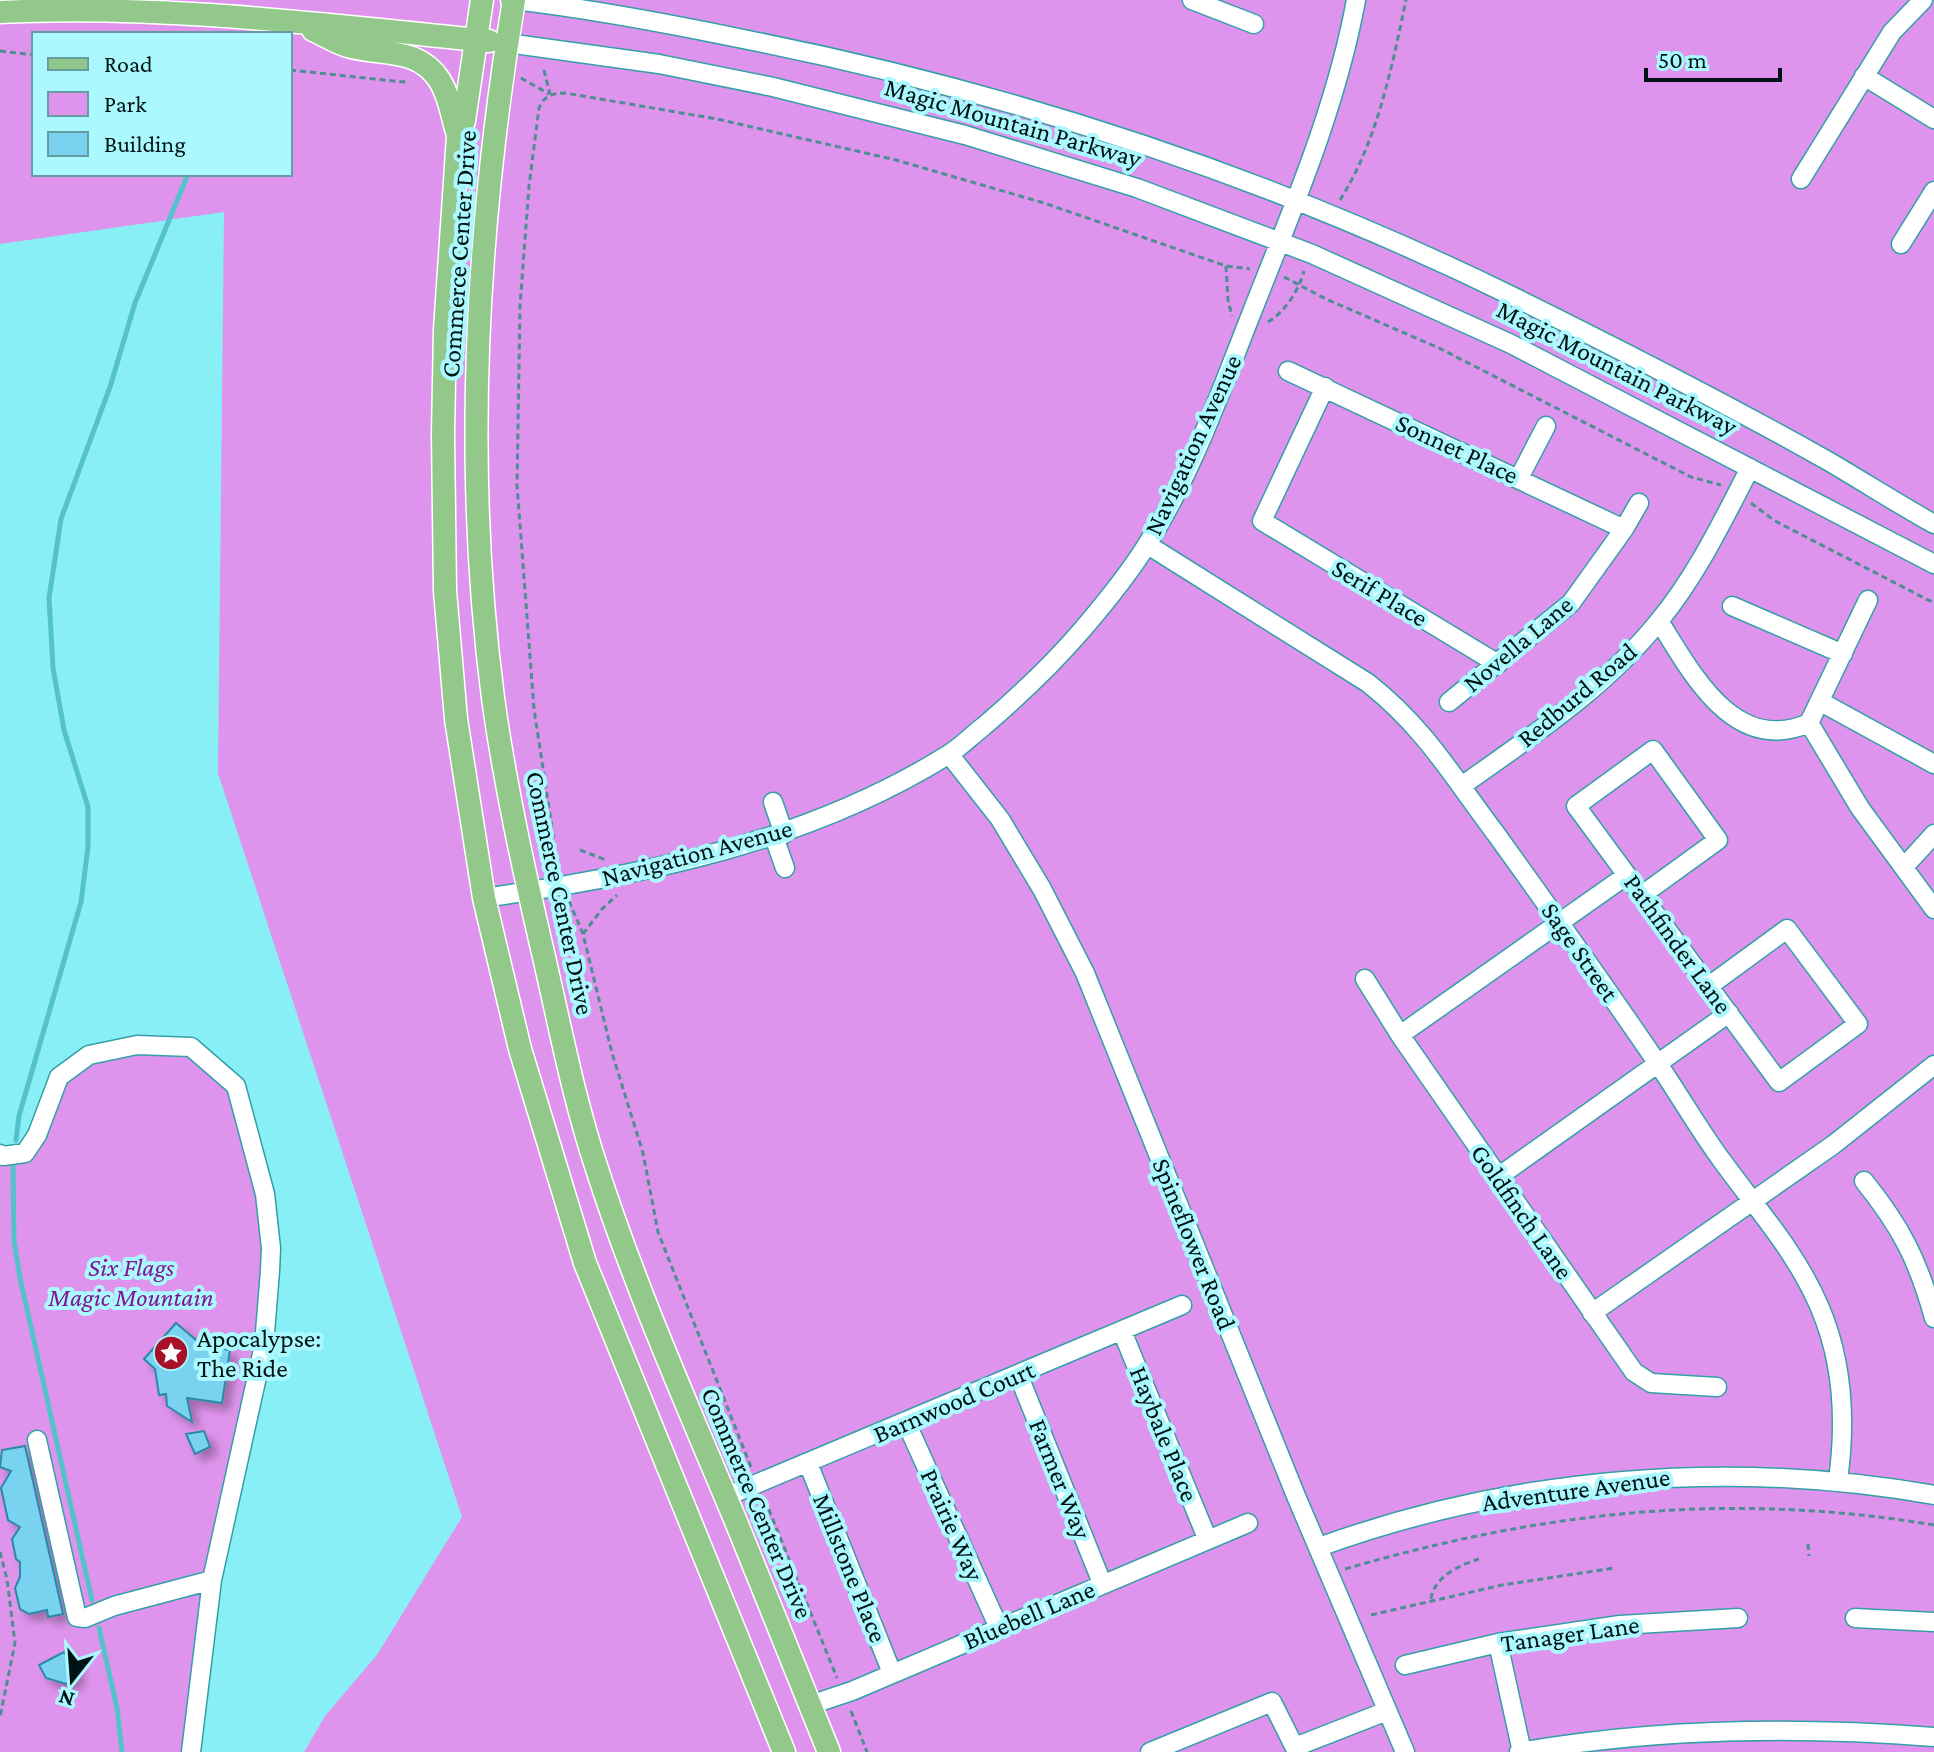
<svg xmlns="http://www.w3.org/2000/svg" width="1934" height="1752" font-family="'Crimson Pro',serif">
<defs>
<filter id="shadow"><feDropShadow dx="7" dy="7" stdDeviation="4" flood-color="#0004"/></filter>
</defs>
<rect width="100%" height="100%" fill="#89eff6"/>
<path fill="#de94ec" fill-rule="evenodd" d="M0,0H1934V1752H304L325,1716L377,1655L462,1517L218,773L224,212L0,244ZM34,34H290V174H34Z
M191,1047L236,1086L265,1194L264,1345L212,1580L193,1752H0V1148L25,1153L50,1102L89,1055Z"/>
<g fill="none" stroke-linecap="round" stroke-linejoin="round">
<path stroke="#54c2ca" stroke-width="5" d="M16,1140L19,1116L81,902L88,847V807L64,730L53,668L49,598L61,519L110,387L135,303L188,174
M13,1162L14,1241L20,1278L92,1600
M99,1628L117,1708L122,1752"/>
</g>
<path fill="#78d2f0" stroke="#2989a5" stroke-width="2" filter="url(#shadow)" d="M176,1323L202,1345L230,1350L222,1403L187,1398L192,1422L167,1406L166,1394L159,1395L155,1369L144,1359Z
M204,1431L210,1447L195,1454L186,1434Z
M25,1446L63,1614L48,1617L47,1610L29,1614L20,1609L15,1588L20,1577V1562L16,1559L12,1539L20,1527L8,1520L1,1488L11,1471L0,1467L2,1450Z
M64,1652L66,1655L70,1654L77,1669L75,1670L78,1678L66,1684L46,1678L39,1665Z"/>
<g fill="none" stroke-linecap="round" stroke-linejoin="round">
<g stroke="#339fa6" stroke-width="21">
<path id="minor" d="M514,0C593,9 671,24 748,40C1015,93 1272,178 1516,298C1621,350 1727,404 1828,461C1864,482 1898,504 1934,524
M1192,0L1254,24
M507,43L659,64L773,87L965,135L1137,188L1312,254L1511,344L1934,564
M1864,76L1934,119
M1801,179L1892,32L1923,0
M1901,244L1934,191
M1288,371L1624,529
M1325,387L1262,521L1498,664
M1519,478L1546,426
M1148,545L1368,683C1425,728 1453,777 1496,834C1550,909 1604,985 1656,1061C1679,1094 1699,1130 1723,1162C1757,1209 1797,1253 1820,1308C1843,1362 1846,1422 1838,1480
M1732,606L1843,654
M1659,621C1692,673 1734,756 1809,723
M1449,702L1571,603L1624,529L1639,503
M1821,702L1934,764
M1809,723L1860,808L1934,909
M1809,723L1868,600
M949,754L1000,819L1042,889L1085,973L1296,1496L1405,1752
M1463,785C1533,735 1605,688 1659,621C1697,575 1723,520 1750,468
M773,802L784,834
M774,837L785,868
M1904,867L1934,834
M1642,895L1718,840L1653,750L1576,806L1779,1082L1858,1024L1787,929L1709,986
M484,898C645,875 807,842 946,756C960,748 971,736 984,726C1019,696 1052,665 1082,630C1106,602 1129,574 1148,543C1193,471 1221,390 1252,312C1292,210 1336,109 1356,0
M1365,979L1400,1035L1634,1372L1651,1383L1717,1387
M1400,1035L1627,875
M0,1154L3,1156L25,1153L37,1135L59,1077L89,1055L137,1045L191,1047L236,1086L265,1194L271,1248L270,1271L264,1345L212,1580L191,1752
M1498,1177L1729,1013
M1864,1181C1901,1227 1918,1260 1934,1318
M1592,1313L1833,1145L1934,1065
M1122,1331L1207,1538
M1018,1374L1102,1583
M906,1422L999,1628
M37,1440L77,1617L85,1618L114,1606L212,1580
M808,1463L892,1673
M725,1497L1182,1305
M1319,1547C1515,1476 1729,1459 1934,1495
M1855,1618L1934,1622
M1498,1643L1522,1752
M1405,1665L1498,1643L1620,1625L1738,1618
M810,1705L852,1691L1248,1523
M1295,1747L1387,1711
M1150,1752L1272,1702L1297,1752
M1519,1752C1657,1728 1795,1726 1934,1737"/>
</g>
<g stroke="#fff" stroke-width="25">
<path id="major" d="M482,0L464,121L458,136L445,330L443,434L445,591L456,719L484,898L520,1049L585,1263L784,1752
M512,0H514C476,230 463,467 493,698C505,785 524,871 544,957C560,1027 574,1100 597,1169C636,1290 688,1407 737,1524C768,1600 799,1676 829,1752
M0,12C163,4 327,25 489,41
M313,30C325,35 336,43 348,46C381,56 418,46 440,81C450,97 452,117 458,135"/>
</g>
<path stroke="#4c8e92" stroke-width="3" stroke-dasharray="6 4" stroke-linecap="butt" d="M0,51L34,55
M290,70L403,82L409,80
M544,70L550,94
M521,78L549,94
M1340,200C1377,142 1392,67 1406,0
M1226,266L1228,300L1232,316
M1284,277L1326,299L1439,348L1691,477L1721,485
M1268,322C1284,313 1299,290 1304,271
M1751,503L1775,521L1934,603
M580,850L606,860
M558,867L534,709L517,485L520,306L529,186L539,108C544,96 552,93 565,93L717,119L896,160L1044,203L1226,266L1250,269
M569,901L583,934L612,1053L643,1153L658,1232L751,1467
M583,934L602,909L617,895
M765,1500L837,1678
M1808,1544L1809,1556
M0,1552L7,1579L15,1643L0,1717
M1345,1569C1545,1511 1728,1491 1934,1525
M1431,1599C1434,1577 1459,1565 1479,1559
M1371,1615L1502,1585L1614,1568
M851,1711L867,1752"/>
<use href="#minor" stroke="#fff" stroke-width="18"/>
<use href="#major" stroke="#92c88a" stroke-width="22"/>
</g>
<defs>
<g id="sight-disc" transform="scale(1.8)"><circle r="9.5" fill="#a81029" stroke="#abf9fe"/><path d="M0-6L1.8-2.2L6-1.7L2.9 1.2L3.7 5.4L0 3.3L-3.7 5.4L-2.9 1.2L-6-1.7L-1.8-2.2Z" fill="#fff"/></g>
</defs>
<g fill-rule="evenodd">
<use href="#sight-disc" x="171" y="1353"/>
</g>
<g text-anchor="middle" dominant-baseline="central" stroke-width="8" stroke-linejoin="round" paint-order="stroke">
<g font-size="26" fill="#001314" stroke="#abf9fe">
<text transform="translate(1013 123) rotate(16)">Magic Mountain Parkway</text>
<text transform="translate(459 254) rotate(-86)">Commerce Center Drive</text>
<text transform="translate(1617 368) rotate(27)">Magic Mountain Parkway</text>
<text transform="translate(1193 445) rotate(-65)">Navigation Avenue</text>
<text transform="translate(1457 449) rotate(25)">Sonnet Place</text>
<text transform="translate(1380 593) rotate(31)">Serif Place</text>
<text transform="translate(1518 644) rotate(-40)">Novella Lane</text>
<text transform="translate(1577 695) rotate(-40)">Redburd Road</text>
<text transform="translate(697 853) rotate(-15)">Navigation Avenue</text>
<text transform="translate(560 893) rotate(78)">Commerce Center Drive</text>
<text transform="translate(1678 944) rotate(54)">Pathfinder Lane</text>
<text transform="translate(1580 952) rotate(55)">Sage Street</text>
<text transform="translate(1522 1212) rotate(55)">Goldfinch Lane</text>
<text transform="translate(1194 1244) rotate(68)">Spineflower Road</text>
<text transform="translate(954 1402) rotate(-23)">Barnwood Court</text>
<text transform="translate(1164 1434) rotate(68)">Haybale Place</text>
<text transform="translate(1060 1479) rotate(68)">Farmer Way</text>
<text transform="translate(1576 1490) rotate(-8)">Adventure Avenue</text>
<text transform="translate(757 1503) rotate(67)">Commerce Center Drive</text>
<text transform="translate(952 1525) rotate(66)">Prairie Way</text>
<text transform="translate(850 1568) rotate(68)">Millstone Place</text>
<text transform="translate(1029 1615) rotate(-23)">Bluebell Lane</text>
<text transform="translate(1570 1634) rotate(-8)">Tanager Lane</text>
</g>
<g font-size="26" font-style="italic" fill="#821593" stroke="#abf9fe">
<text x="131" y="1267">Six Flags<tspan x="131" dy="30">Magic Mountain</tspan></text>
</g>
<g font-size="26" fill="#001314" stroke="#abf9fe" text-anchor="start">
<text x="197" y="1338">Apocalypse:<tspan x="197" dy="30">The Ride</tspan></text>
</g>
</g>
<rect x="32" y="32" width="260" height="144" fill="#abf9fe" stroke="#679da0" stroke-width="2"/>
<rect x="48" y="58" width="40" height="12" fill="#92c88a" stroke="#679da0" stroke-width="2"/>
<text x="104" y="72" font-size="24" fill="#001314">Road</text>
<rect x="48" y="92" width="40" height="24" fill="#de94ec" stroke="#679da0" stroke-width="2"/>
<text x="104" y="112" font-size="24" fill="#001314">Park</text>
<rect x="48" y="132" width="40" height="24" fill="#78d2f0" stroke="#679da0" stroke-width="2"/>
<text x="104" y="152" font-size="24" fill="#001314">Building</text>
<g transform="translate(72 1680) rotate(197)" stroke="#abf9fe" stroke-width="6" paint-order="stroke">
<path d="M0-6L14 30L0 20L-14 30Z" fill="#001314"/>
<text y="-12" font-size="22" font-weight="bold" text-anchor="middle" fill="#001314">N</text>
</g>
<path d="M1646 68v12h134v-12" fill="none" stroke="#001314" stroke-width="4"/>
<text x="1658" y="68" font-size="24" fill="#001314" stroke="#abf9fe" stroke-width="6" paint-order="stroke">50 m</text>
</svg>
